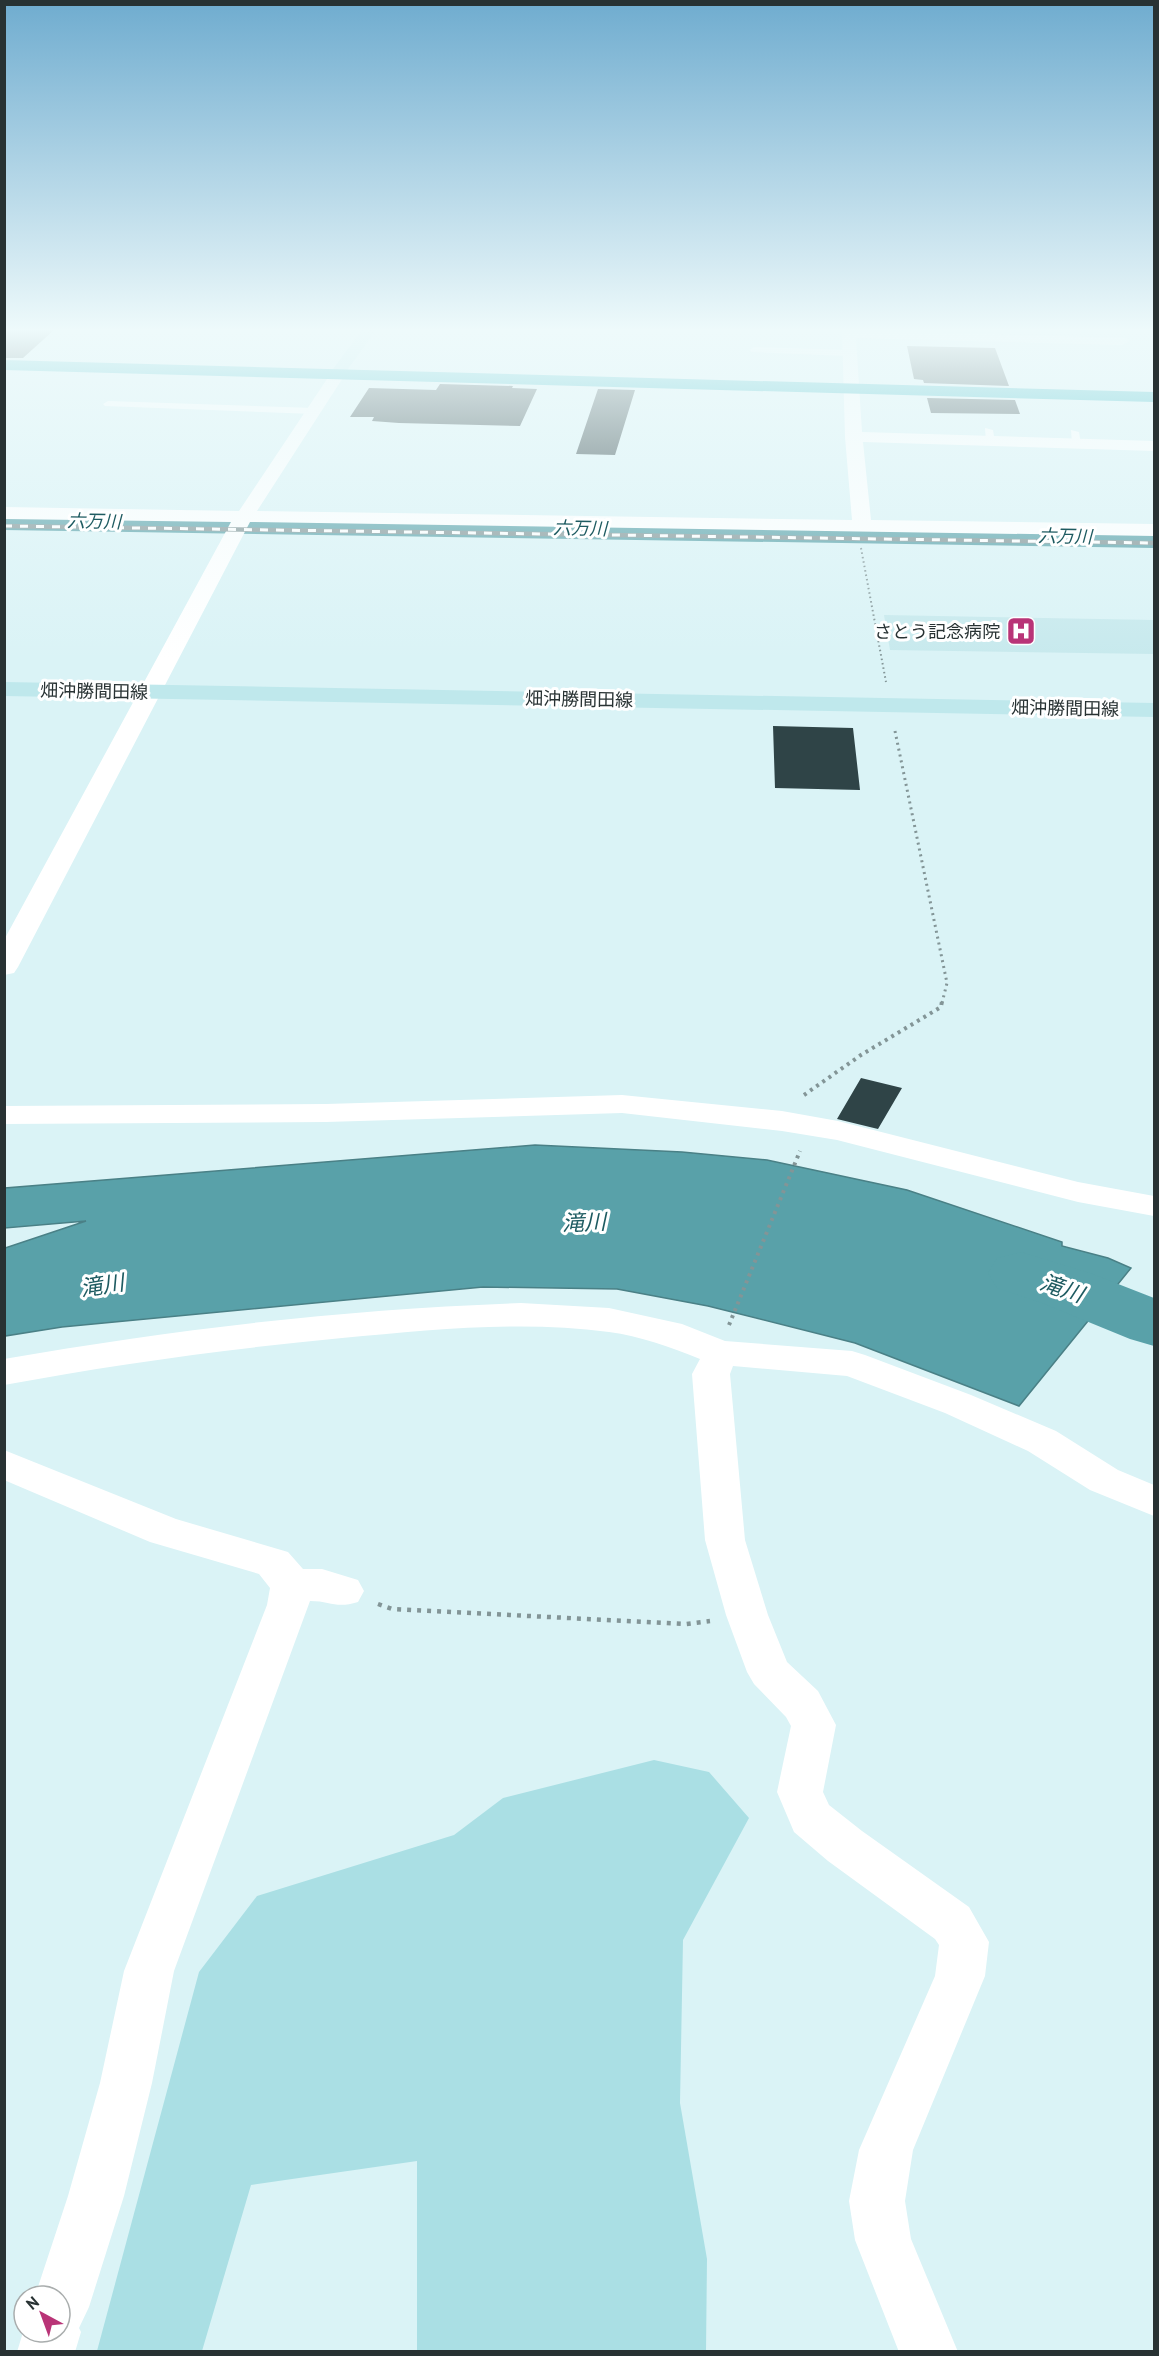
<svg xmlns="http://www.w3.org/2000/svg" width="1159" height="2356" font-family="'PT Sans','Noto Sans JP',sans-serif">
<rect width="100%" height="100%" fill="#daf3f6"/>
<path fill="#c7e9ed" d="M884,615L1154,620V654L890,650Z"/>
<path fill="#aadfe4" d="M654,1760L709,1772L749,1818L683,1940L680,2103L707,2259L706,2351H417V2161L251,2185L202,2351H97L199,1972L257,1896L454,1835L503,1798Z"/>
<path fill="#59a1a9" stroke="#4a8086" stroke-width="1.5" d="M535,1145L682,1152L767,1160L907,1190L1062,1242V1246L1108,1258L1131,1268L1019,1406L855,1343L708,1306L617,1289L483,1287L62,1327L5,1336V1248L86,1221L5,1228V1188Z"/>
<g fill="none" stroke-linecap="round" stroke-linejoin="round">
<path fill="#59a1a9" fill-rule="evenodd" d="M4,508L1154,526V548L4,530Z
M1021,1252L1090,1273L1154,1298V1346L1130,1339L1042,1303L997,1288L988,1273L997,1258Z"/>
</g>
<path fill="#2f4447" d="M4,330H54L23,358H4Z
M907,346L995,348L1009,386L924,383L923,380L914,379Z
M440,384L513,386L512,388L537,389L520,426L399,423L372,421L374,417H350L369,388L436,390Z
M598,389L635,390L615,455L576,454Z
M927,398L1015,400L1020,414L931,413Z
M773,726L853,728L860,790L775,788Z
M861,1078L902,1088L878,1129L837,1119Z"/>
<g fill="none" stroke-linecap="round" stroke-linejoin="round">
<path stroke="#839597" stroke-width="2" stroke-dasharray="1.5 3" stroke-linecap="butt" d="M861,548L886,682"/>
<path stroke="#839597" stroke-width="3" stroke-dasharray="2 4" stroke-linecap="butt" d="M895,731L947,983L942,1003"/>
<path stroke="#839597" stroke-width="4" stroke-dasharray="3 4.5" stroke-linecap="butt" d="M804,1095L861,1055L941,1007L942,1001
M729,1325L800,1151"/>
<path stroke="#839597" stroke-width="4.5" stroke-dasharray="4 6" stroke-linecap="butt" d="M378,1604L392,1609L686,1624L710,1621"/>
<path fill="#fff" fill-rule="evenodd" d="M754,347L849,350L853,353L849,356L751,352L750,350Z
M108,401L314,408L319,411L314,414L105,406L103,404Z
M985,428L993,430L995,443L986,441Z
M1071,430L1079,432L1081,445L1072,443Z"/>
<path fill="#fff" fill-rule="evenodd" d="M842,330L1127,338L1129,341L1122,345L856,338L862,432L1154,441V451L863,442L871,520L1154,524V536L250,522L18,967L14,973L4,975V940L231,522L4,519V507L239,511L333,370L338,368L346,373L257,511L852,520L845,437Z
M622,1095L782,1111L838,1121L1078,1182L1154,1196V1216L1078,1202L837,1140L782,1131L622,1113L326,1122L4,1124V1106L326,1104Z
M521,1303L609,1308L682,1324L725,1341L852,1351L865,1355L971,1395L1056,1431L1118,1470L1154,1485V1516L1090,1490L1028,1451L945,1413L847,1376L733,1366L730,1374L745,1540L768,1615L787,1662L818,1691L836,1725L823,1792L829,1805L862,1831L969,1907L989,1942L985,1976L913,2150L905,2201L911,2239L958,2352H899L855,2240L849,2201L859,2150L935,1976L939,1945L935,1939L828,1861L794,1832L777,1792L791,1726L786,1717L754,1684L747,1672L726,1615L705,1540L692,1374L700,1359C670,1347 640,1336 609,1332C520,1320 430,1330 342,1338C228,1349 116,1364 4,1385V1359C175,1329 348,1309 521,1303Z
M4,1450L176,1519L288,1552L303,1569H322L358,1580L364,1591L358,1602C336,1609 331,1601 310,1601L174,1971L152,2083L124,2196L89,2307L79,2328L81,2332L75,2352H17L24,2329V2332H60V2296H35L68,2196L100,2083L124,1971L267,1605L270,1588L259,1574L150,1542L4,1480Z"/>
<path fill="#bfe8ec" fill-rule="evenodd" d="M362,330H376L343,376H333L330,373Z
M4,682L1154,703V717L4,696Z"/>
<path fill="#2bb4c0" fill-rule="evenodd" d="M4,360L1154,392V402L4,370Z"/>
<g stroke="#819395" stroke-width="4.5">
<path id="rail" d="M4,526L1154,543"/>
</g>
<use href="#rail" stroke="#fff" stroke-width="3" stroke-dasharray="8" stroke-linecap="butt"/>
</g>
<linearGradient id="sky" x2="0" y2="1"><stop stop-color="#6faccf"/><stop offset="0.5" stop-color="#eefafb"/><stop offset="1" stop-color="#eefafb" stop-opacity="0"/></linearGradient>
<rect width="1159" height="660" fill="url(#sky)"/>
<defs>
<g id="hospital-square" transform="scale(1.5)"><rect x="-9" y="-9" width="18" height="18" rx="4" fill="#b93477" stroke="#fff"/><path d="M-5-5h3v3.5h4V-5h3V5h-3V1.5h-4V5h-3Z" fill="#fff"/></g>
</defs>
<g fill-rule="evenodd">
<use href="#hospital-square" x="1021" y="631"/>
</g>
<g text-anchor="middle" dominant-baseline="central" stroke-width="6" stroke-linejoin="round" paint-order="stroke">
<g font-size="18" font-style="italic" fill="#1e5b61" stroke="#fff">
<text transform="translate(94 521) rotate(1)">六万川</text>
<text transform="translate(580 528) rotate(1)">六万川</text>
<text transform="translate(1065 536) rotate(1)">六万川</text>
</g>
<g font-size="18" fill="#283233" stroke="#fff" text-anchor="end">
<text x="1000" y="631">さとう記念病院</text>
</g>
<g font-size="18" fill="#283233" stroke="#fff">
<text transform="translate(94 691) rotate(1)">畑沖勝間田線</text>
<text transform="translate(579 699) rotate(1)">畑沖勝間田線</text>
<text transform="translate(1065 708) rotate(1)">畑沖勝間田線</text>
</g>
<g font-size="22" font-style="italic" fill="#1e5b61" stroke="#fff">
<text transform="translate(584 1222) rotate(-2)">滝川</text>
<text transform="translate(102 1285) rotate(-9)">滝川</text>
<text transform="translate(1062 1288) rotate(19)">滝川</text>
</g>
</g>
<rect width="1159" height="2356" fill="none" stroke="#283233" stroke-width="12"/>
<g transform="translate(42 2314) rotate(319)"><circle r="28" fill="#ffffff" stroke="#a9adad" stroke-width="1.5"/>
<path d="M0-4.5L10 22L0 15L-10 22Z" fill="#b93477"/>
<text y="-9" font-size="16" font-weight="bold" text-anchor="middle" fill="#283233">N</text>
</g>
</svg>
